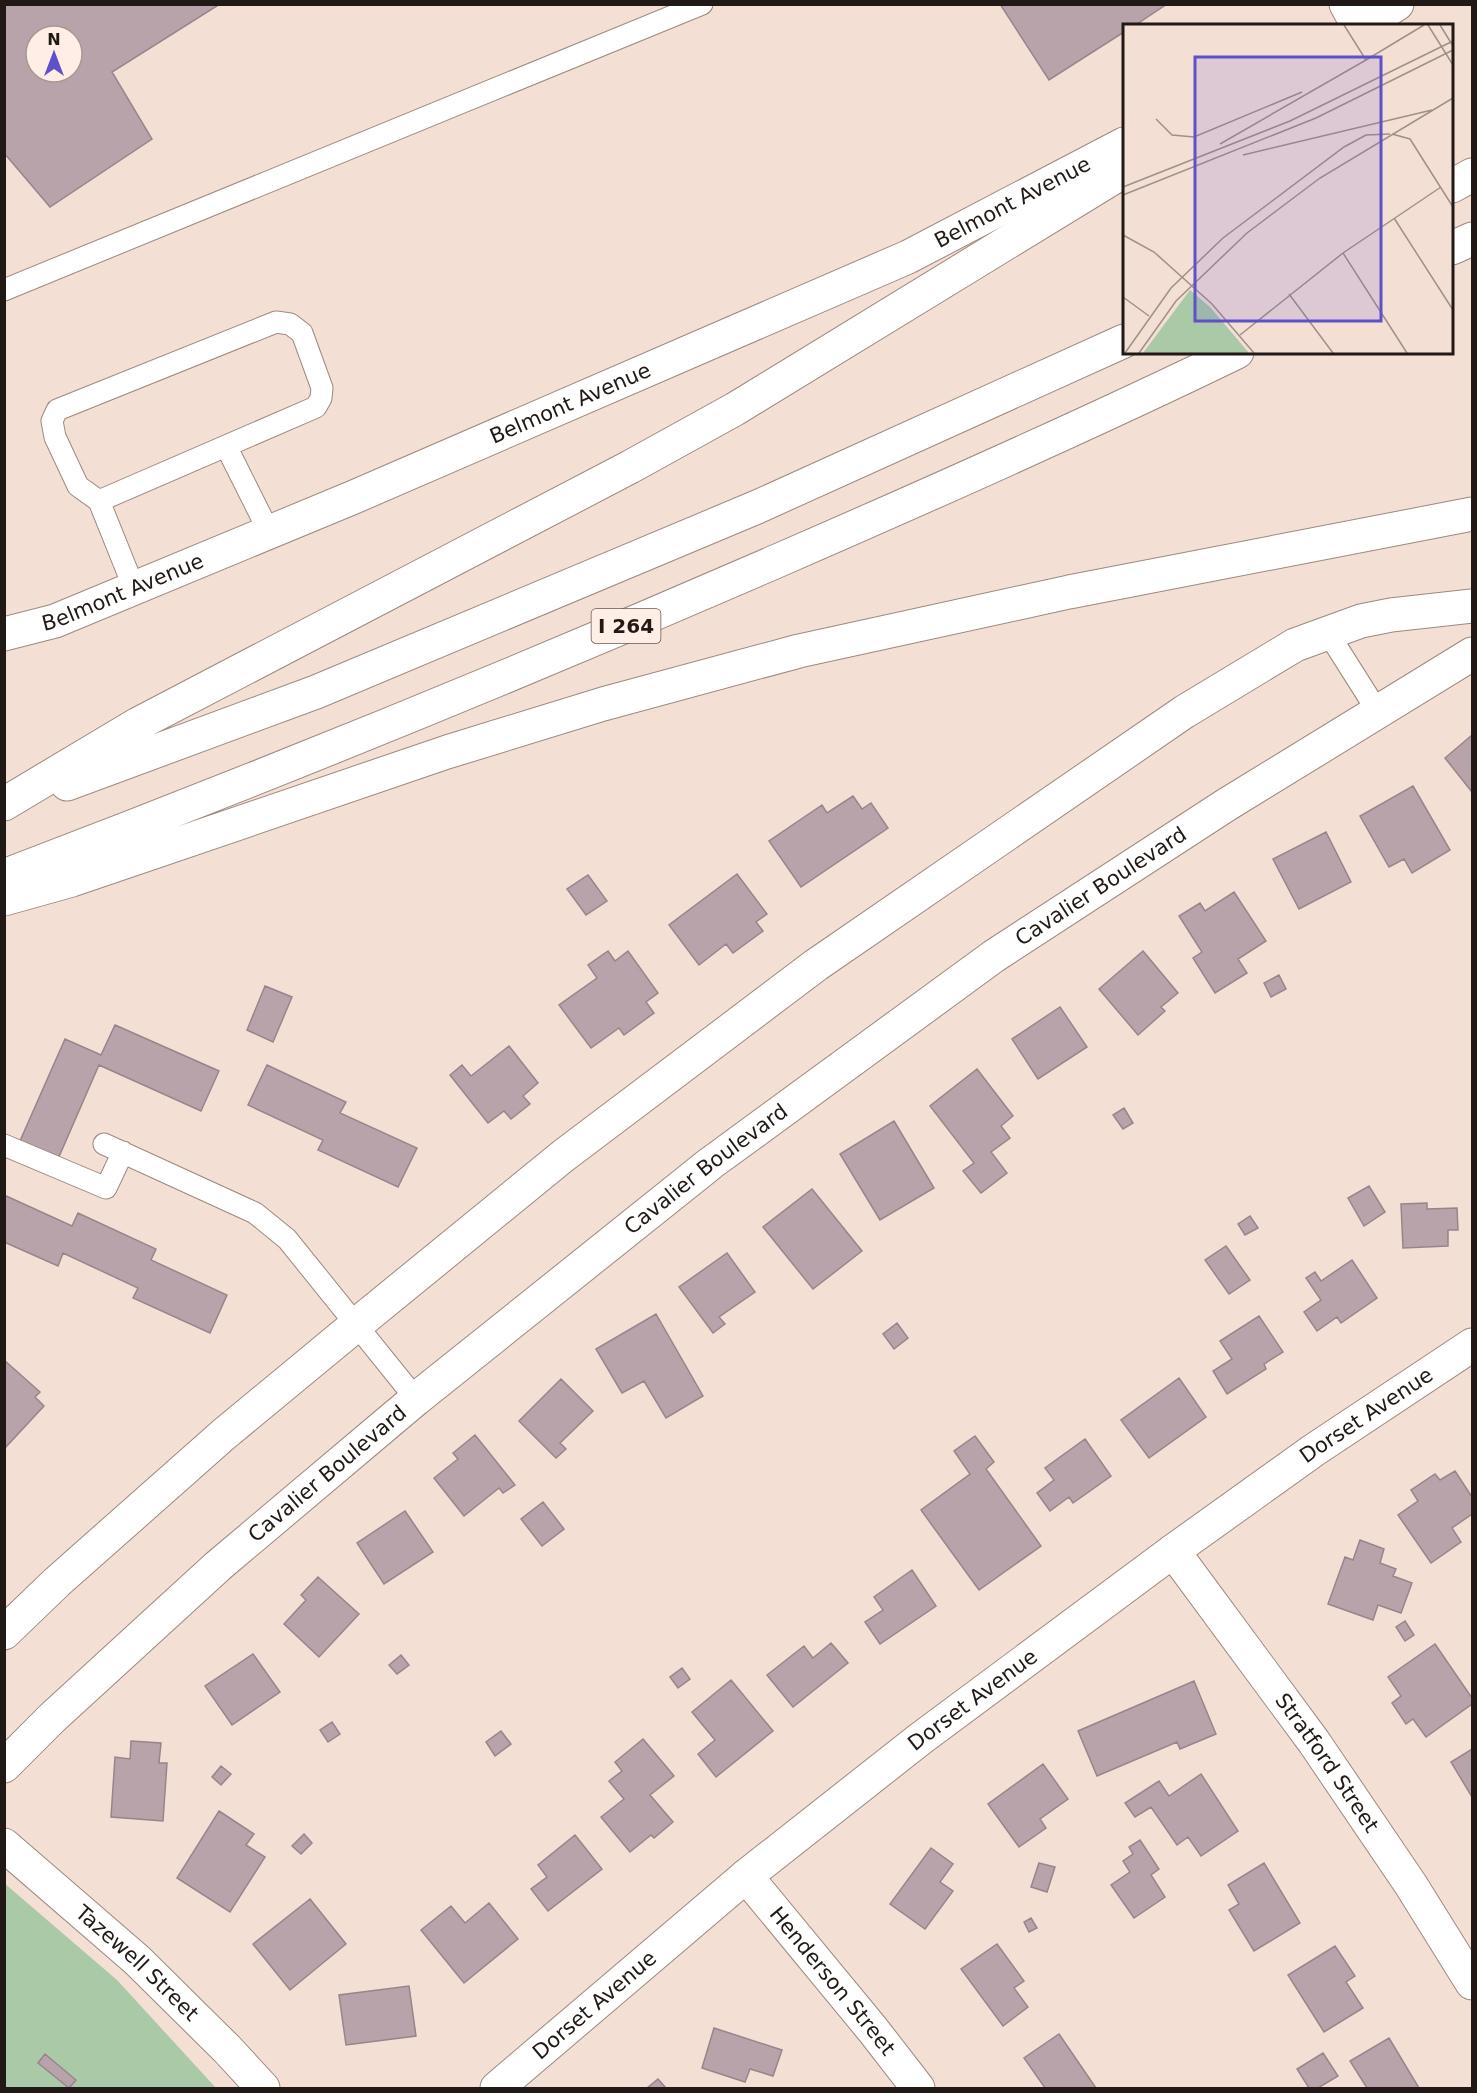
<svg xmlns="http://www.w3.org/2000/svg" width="1477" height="2093" font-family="'DejaVu Sans',sans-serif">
<rect width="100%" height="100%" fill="#f4dfd5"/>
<path fill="#a9c9a7" d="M4,1883L117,1980L216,2088H5Z"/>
<path fill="#b8a3ab" stroke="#99848c" stroke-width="1.5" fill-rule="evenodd" d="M4,4H220L112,72L152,139L50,207L4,153ZM36,36H72V72H36Z
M1000,4H1167L1134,26H1124V32L1049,80Z
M1472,735V792L1445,758Z
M1413,786L1450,850L1412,873L1404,859L1389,867L1360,816Z
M853,796L862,809L871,803L888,828L801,887L769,841L822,805L827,813Z
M1326,832L1351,882L1299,909L1273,859Z
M737,874L767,914L756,922L763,931L733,953L726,944L699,965L669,925Z
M588,875L607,901L586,915L567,889Z
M1234,892L1266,941L1238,959L1247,973L1215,993L1193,958L1202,952L1179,916L1200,903L1205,911Z
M608,951L615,961L628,951L658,993L646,1002L654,1013L624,1035L619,1028L591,1048L559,1005L597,978L588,965Z
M1143,951L1178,993L1161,1007L1165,1011L1138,1035L1099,989Z
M1279,975L1286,989L1271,997L1264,983Z
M265,986L292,997L273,1042L247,1030Z
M1060,1007L1087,1047L1038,1079L1012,1039Z
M115,1025L219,1071L201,1111L99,1065L58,1159L20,1141L65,1039L101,1055Z
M509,1046L538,1083L523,1096L530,1104L511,1119L504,1111L488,1123L450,1075L462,1065L471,1076Z
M267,1065L346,1102L340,1113L417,1148L398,1187L318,1150L323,1140L248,1105Z
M977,1069L1013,1116L1001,1126L1010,1138L991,1152L1007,1173L981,1193L963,1171L974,1163L930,1106Z
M1124,1108L1133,1123L1123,1129L1113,1115Z
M894,1121L934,1188L880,1220L840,1154Z
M1369,1186L1385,1212L1364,1226L1348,1198Z
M812,1189L862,1251L813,1289L763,1227Z
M4,1195L72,1226L78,1213L156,1249L151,1260L227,1295L210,1333L133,1298L138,1288L63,1253L58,1266L4,1242Z
M1427,1203V1209L1457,1208L1458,1230H1448V1246L1403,1248L1401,1204Z
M1250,1216L1258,1228L1245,1235L1238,1224Z
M1226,1246L1250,1280L1229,1294L1205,1260Z
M727,1253L755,1292L719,1317L725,1324L713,1333L679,1287Z
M1352,1260L1377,1298L1341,1323L1337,1317L1317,1331L1304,1312L1321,1300L1306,1278L1315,1272L1321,1281Z
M656,1314L703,1396L666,1418L644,1381L622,1393L596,1349Z
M1259,1316L1283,1352L1264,1364L1266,1369L1227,1394L1213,1371L1232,1359L1220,1341Z
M897,1323L908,1338L894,1349L883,1334Z
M4,1360L40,1392L35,1397L44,1406L4,1449Z
M1179,1378L1206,1417L1149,1458L1121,1420Z
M561,1379L593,1411L560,1443L566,1449L556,1458L519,1421Z
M475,1435L515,1485L503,1493L499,1488L464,1516L434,1478L458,1459L453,1453Z
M975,1436L994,1462L986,1469L1041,1546L979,1590L921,1510L970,1474L954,1451Z
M1085,1439L1111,1476L1073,1503L1069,1497L1050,1511L1037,1493L1054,1480L1045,1468Z
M1455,1471L1472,1497V1514L1452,1528L1461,1542L1431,1563L1398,1515L1418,1501L1411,1490L1435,1474L1440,1480Z
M543,1502L564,1529L542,1546L521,1519Z
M405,1511L433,1552L384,1584L357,1543Z
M1360,1540L1384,1549L1380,1563L1396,1569L1393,1576L1412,1583L1401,1613L1378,1605L1373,1620L1328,1604L1345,1557L1353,1560Z
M912,1570L936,1606L880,1644L865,1622L883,1610L874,1597Z
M318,1577L359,1614L319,1657L284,1624L306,1600L301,1595Z
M1405,1621L1414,1635L1405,1641L1396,1627Z
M831,1643L848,1663L793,1707L767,1675L804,1646L813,1658Z
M1435,1644L1472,1698V1704L1426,1737L1413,1719L1406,1724L1392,1703L1401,1696L1388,1677Z
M253,1654L280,1692L232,1725L205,1686Z
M401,1655L409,1665L397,1674L389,1665Z
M682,1668L690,1679L678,1688L670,1677Z
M731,1680L773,1731L716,1777L698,1754L715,1740L692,1712Z
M1194,1681L1216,1734L1180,1749L1177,1742L1097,1776L1078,1731Z
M332,1722L340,1734L328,1742L320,1730Z
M501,1731L511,1744L495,1756L486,1742Z
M643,1739L674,1776L650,1795L673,1822L654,1838L651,1835L630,1852L601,1817L624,1799L609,1781L622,1771L615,1762Z
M131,1741L161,1743L159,1763H167L163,1821L111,1817L115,1757L130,1759Z
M1472,1749V1797L1451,1762Z
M1043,1764L1068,1799L1040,1819L1046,1828L1019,1847L988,1804Z
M221,1766L231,1774L221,1785L212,1777Z
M1201,1774L1238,1831L1201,1856L1188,1837L1177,1845L1151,1807L1135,1817L1125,1803L1159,1781L1169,1796Z
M219,1811L254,1834L246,1845L265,1857L230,1912L177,1878Z
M304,1834L312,1843L301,1854L292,1846Z
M575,1835L602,1869L548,1911L531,1889L547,1877L538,1865Z
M1140,1840L1159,1869L1151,1875L1165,1897L1134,1918L1111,1885L1130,1872L1123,1861L1133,1854L1129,1847Z
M931,1848L953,1864L940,1882L953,1891L925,1929L890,1904Z
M1039,1863L1055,1867L1047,1892L1031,1887Z
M1264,1863L1300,1923L1254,1951L1229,1910L1239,1904L1228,1885Z
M310,1899L346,1944L290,1990L253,1944Z
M489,1903L518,1939L464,1983L421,1930L451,1906L465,1923Z
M1031,1918L1037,1928L1029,1932L1024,1922Z
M997,1944L1024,1981L1014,1988L1028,2007L1003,2026L961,1969Z
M1335,1946L1355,1976L1346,1982L1363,2008L1324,2032L1288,1975Z
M409,1986L416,2036L346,2045L339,1995Z
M714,2028L782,2050L773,2076L750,2069L745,2082L702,2068Z
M1059,2034L1096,2088H1045L1024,2058Z
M1389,2038L1419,2088H1367L1350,2061Z
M1323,2053L1338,2076L1318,2088H1309L1297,2069Z
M45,2054L76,2080L69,2088L38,2063Z
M658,2079L666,2088H647Z"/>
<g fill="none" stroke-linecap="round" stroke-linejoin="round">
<g stroke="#9c897f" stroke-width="23">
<path id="lane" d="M4,290L702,4
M226,446L269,532
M99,501L316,407L321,398L322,388L302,333L290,324L276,322L57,410L52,421L55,437L78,486L99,501L134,588
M1328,633L1378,712
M104,1144L255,1213L287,1239L416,1399
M4,1145L106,1188L123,1152"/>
</g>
<g stroke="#9c897f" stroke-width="35">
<g id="street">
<path d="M1346,4L1358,26"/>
<path id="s1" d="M4,634L55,621L354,497L908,257L1124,144"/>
<path id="s2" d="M1173,1551L1314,1742L1411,1885L1472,1983"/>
<path id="s3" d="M4,1845L137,1960L227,2049L263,2088"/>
<path id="s4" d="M746,1876L873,2030L918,2088"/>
<path id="s5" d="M497,2088L746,1876L920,1739L1173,1551L1314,1450L1472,1345"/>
</g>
</g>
<g stroke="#9c897f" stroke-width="35">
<g id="secondary">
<path d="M1363,26L1397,4"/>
<path d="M4,1633L57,1582L223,1435L356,1325L563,1156L816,965L1184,712L1295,645L1361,621L1391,615L1472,606"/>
<path id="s6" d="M4,1766L52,1718L218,1566L416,1399L711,1163L994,956L1226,805L1472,654"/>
</g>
</g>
<g stroke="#9c897f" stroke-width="35">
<path id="highway" d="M1452,186L1472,175
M1452,248L1472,239
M67,784L316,692L757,507L1124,341
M4,804L138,724L630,467L735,409L1124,171
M4,876C264,777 522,672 777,561C931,494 1085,426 1237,352
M4,899L72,880L447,752L603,704L799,651L1069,592L1472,514"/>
</g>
<use href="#lane" stroke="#fff" stroke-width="21"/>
<use href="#street" stroke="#fff" stroke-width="33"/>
<use href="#secondary" stroke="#fff" stroke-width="33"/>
<use href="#highway" stroke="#fff" stroke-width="33"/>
</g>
<g text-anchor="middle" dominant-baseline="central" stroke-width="4.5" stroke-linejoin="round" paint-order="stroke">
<rect fill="#ffeee5" stroke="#635953" stroke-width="1.5" x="591.5" y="609" width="69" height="34" rx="4.5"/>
<g font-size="20" font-weight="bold" fill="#201915">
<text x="626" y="626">I 264</text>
</g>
<g font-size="21" fill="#201915" stroke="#ffeee5">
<text stroke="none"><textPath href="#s1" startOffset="1098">Belmont Avenue</textPath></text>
<text stroke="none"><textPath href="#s1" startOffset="612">Belmont Avenue</textPath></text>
<text stroke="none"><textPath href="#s1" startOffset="126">Belmont Avenue</textPath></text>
<text stroke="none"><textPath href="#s6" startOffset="1408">Cavalier Boulevard</textPath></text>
<text stroke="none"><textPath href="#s6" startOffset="922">Cavalier Boulevard</textPath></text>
<text stroke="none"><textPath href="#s5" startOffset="1100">Dorset Avenue</textPath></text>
<text stroke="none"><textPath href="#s6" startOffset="436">Cavalier Boulevard</textPath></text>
<text stroke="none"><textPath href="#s5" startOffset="614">Dorset Avenue</textPath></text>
<text stroke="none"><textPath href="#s2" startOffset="262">Stratford Street</textPath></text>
<text stroke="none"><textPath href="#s3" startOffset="178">Tazewell Street</textPath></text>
<text stroke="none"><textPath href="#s4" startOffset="136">Henderson Street</textPath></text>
<text stroke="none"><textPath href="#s5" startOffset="128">Dorset Avenue</textPath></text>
</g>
</g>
<g transform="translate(1123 24)">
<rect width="330" height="330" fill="#f4dfd5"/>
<path d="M67,266L87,283L126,329H20Z" fill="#a9c9a7"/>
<path fill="none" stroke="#9f9088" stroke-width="1.5" d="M221,1L243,36L240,38M305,1L330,41M317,1L330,22M243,36L301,1M33,95L49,111L71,113L179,68M269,110L287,115L330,183M97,120L243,36M120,131L309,86M0,163L167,97L330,17M0,171L193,94L330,26M271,194L330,286M0,211L31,228L89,280L131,329M220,229L284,329M166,270L210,329M0,273L26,292M117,311L220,229L318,163M2,329L48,264L100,214L221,123L243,111L267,110M16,329L53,277L124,209L197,154L330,74"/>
<path fill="#5e51ca" fill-opacity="0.15" stroke="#5e51ca" stroke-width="3" d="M72,33H258V297H72Z"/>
<rect width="330" height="330" fill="none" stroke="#201915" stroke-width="3"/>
</g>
<rect width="1477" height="2093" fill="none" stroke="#201915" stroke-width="12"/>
<g transform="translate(54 54)"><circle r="28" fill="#ffeee5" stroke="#a69992" stroke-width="1.5"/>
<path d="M0-4.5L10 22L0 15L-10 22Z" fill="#5e51ca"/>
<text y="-9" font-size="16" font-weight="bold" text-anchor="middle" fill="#201915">N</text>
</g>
</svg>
